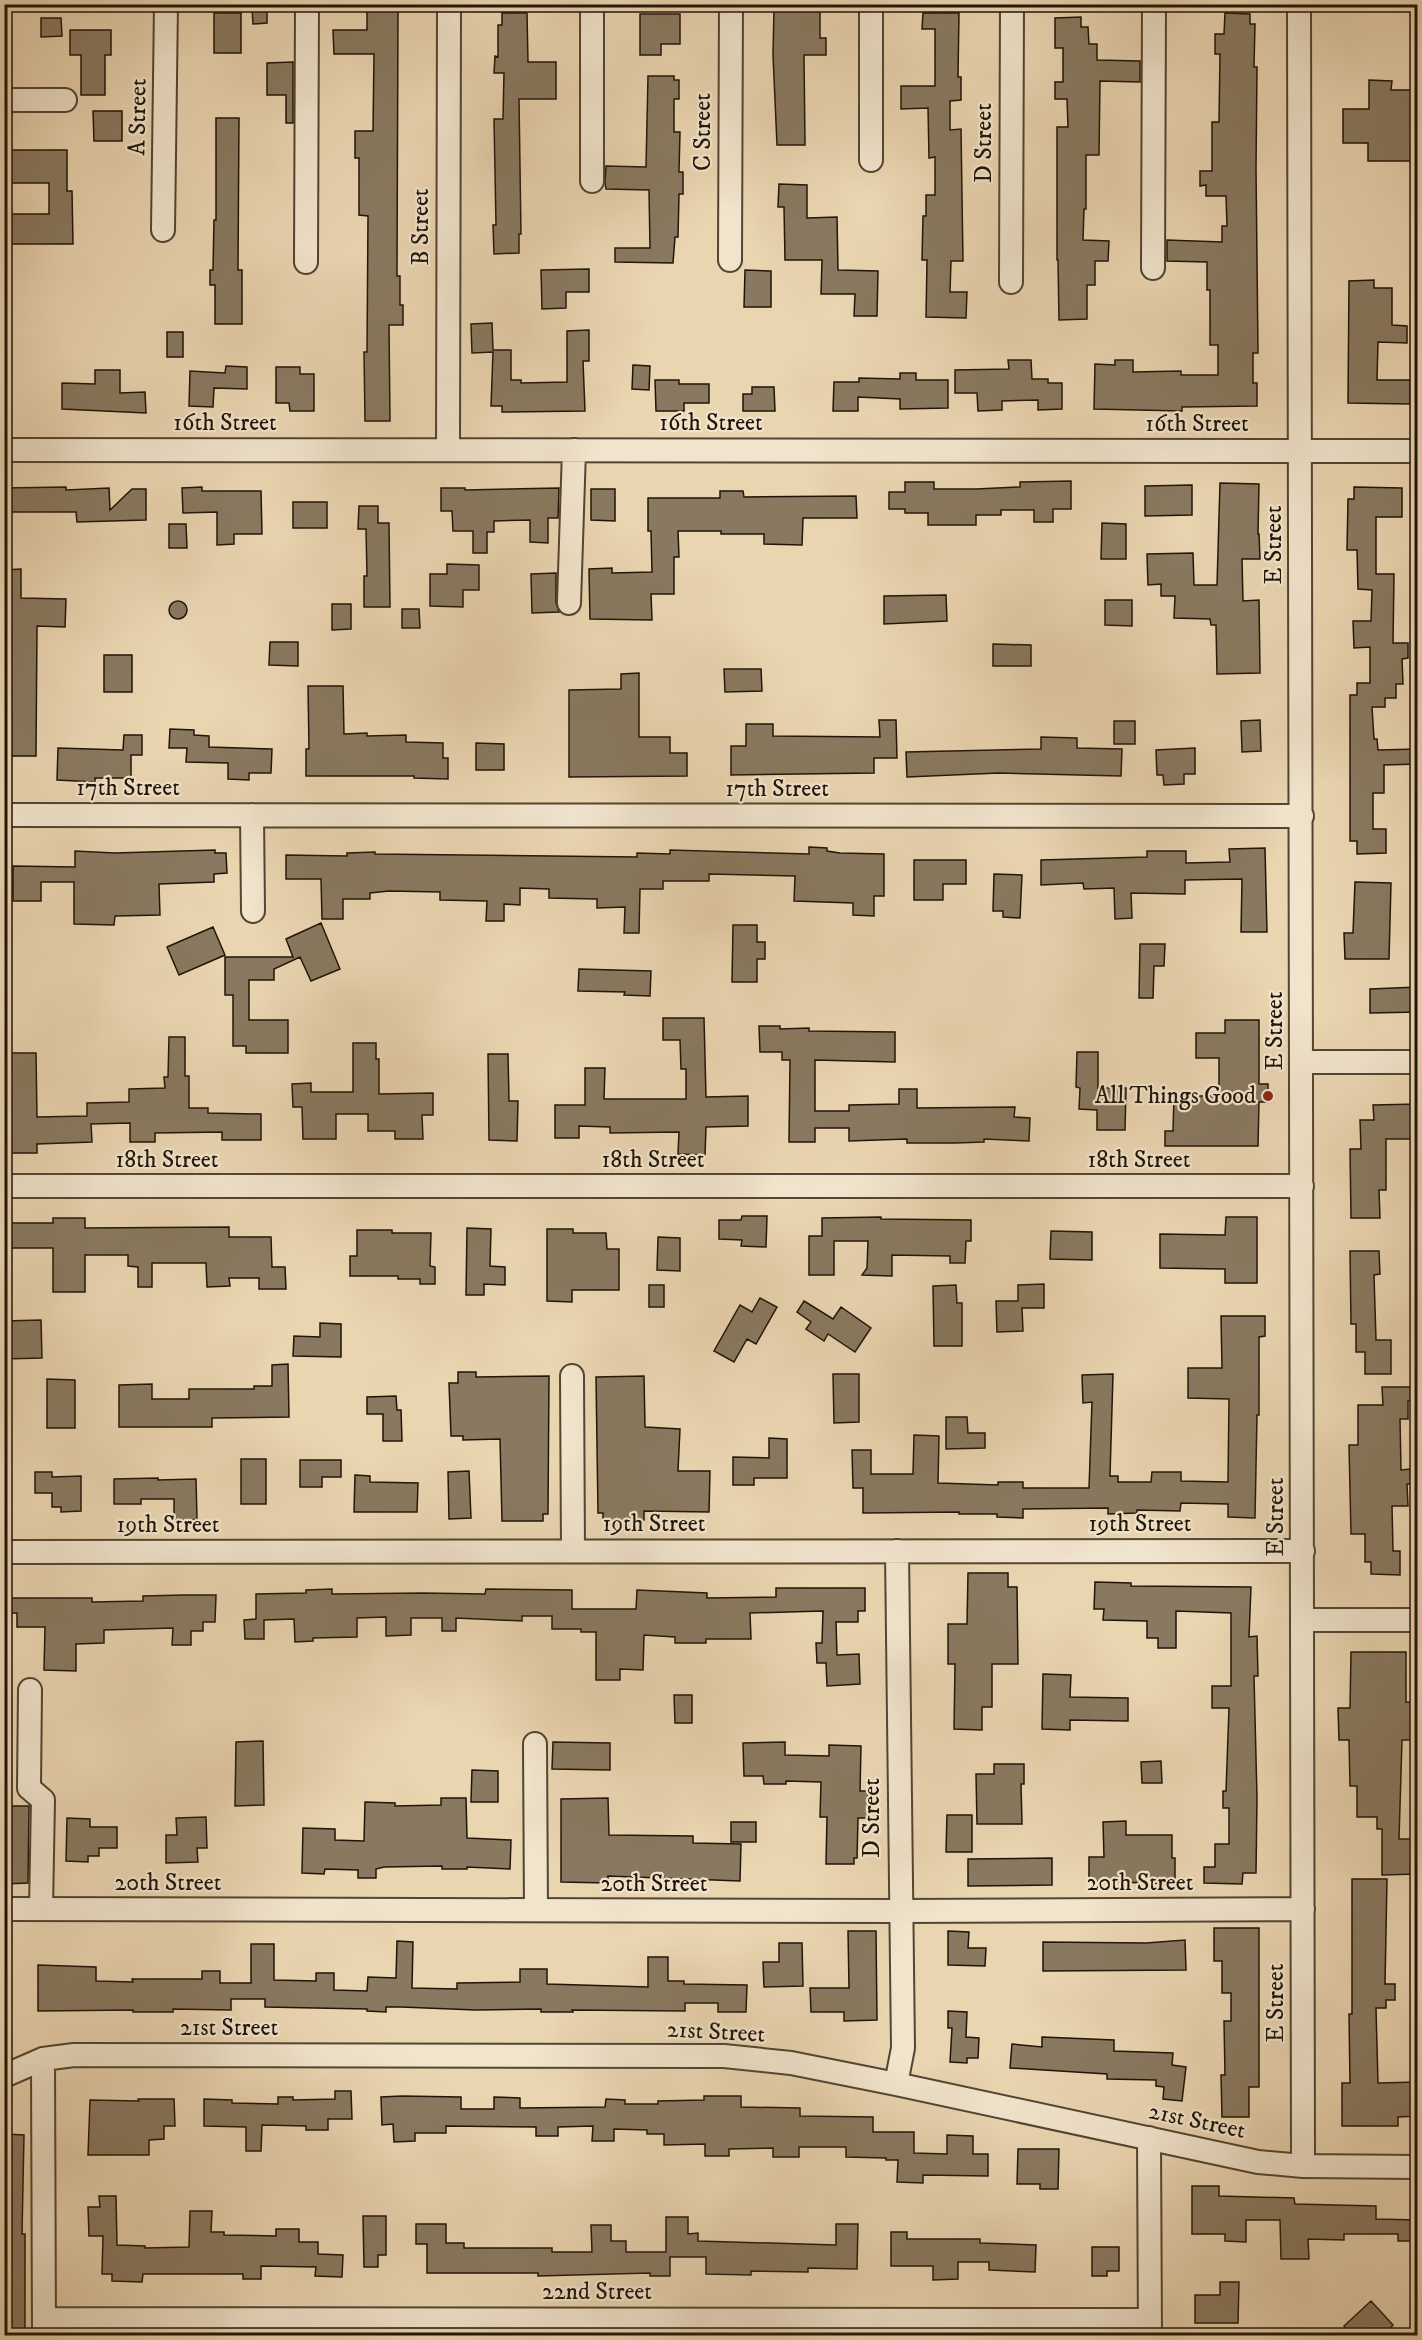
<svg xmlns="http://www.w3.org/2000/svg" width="1422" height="2340" font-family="'IM FELL DW Pica',serif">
<rect width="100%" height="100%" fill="#ead5b1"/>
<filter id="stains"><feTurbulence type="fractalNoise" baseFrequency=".00333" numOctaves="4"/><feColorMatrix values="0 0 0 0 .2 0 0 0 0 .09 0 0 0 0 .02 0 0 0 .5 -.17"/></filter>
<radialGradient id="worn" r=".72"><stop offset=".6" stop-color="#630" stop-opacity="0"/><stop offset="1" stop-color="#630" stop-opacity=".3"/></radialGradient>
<path fill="#897960" stroke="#201508" stroke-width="1.5" d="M776,4H806V10H820V38H826V55H804L805,145H777L773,55L774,9H776Z
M252,8H267V23L253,24Z
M367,11H398L397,276H400V305H403V325H389L390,421H365L364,352H367L368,216L359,215V158H355V131H373L374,54H334L333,30H367Z
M214,13H241V53H214Z
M502,13H527L528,62H556V99H519L521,234H519V253L494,254L493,225H496L494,119H503L504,73H494L495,56L498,57V25H502Z
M923,13H959L958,77H961V100L950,101V130L961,129L963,261H951L950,292H967L966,318L926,317L927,260H922L923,216H926V195H935V157L929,158L928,108L901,109V86H935V29H922Z
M1225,13L1250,14V24H1255L1254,67H1257L1256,168L1258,353H1253V383H1257V406L1182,407V411L1094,409L1095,364L1115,365V360H1133V372L1181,371V375H1218V345H1210V290H1207V262L1167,261V240L1222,242V226H1227L1226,196H1206V185L1200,186V171H1212V122H1219L1220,54H1215V34H1224Z
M640,14H680V44H661V55H640Z
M1081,17V27H1088L1089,44H1097V60L1140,61V82L1100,81L1099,155H1086V209H1084L1083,240L1109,241L1108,261H1095V285H1087V319L1059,320L1058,260H1057V127H1068L1067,99H1055V82H1063V48H1055V18Z
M41,18H61L62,36L41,37Z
M70,30H111V55H105V95H81V55H70Z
M293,62V123H286V95H267V63Z
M648,76H674V80H679V99H674V132H680L679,172H683V194H679L678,237H675L673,263L615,262V248H650L649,190L606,189L605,183L606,166L646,167Z
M1369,80L1392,81L1391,90H1418V161H1368V143H1343V109H1369Z
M93,111H122V141H94Z
M216,118H239L238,270H242V324H215V285H210V270H213L214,220H216Z
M4,150H67V191H72L73,244H4V214H49V183H4Z
M779,184L807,185V218L837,217L838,270L878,271L877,316H854L855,294H821L822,260H785L784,207H778Z
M589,269V292H566V308L542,309L541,270Z
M745,270L771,271V307H744Z
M1374,280V288H1392V325L1407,326V343L1378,342L1377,380H1410V404L1348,403L1349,281Z
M492,323L493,350H511V380H521V383L567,382V331L589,330V361H583L585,411L502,412V406H491L493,352L472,353L471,324Z
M167,332H183V357H167Z
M1008,360H1031L1032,379H1048V383H1062V409L1038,410V400L1002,401V410L978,411L977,393H955V370L1009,369Z
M633,365L650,366L649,390L632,389Z
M226,366L247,367V389L214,388L213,407L189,406L190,371L225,373Z
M276,367H300V374H314V411H290L289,403H276Z
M95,370H120V393L145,392L146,413L62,409V383L95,384Z
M900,373H916V380H948V408L900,409V399L858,397V411H833L834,382H859V378L900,379Z
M655,380H679V384H709V403H684V411H656Z
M752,387H774L775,411H743V394H752Z
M1071,481V509H1053V522H1034V510H1001V515H976V525H928V513H905V509H889V492H905V482H934V489H976L1020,487V482Z
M1220,483L1259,484L1258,534H1259L1260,559H1242L1243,601L1259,600L1260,673L1217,674L1216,625H1211L1210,619L1174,618L1175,596H1161V584L1148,585L1147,554L1193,553L1194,585H1217Z
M1192,485V515L1145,516V486Z
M66,487V490L109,488L110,510L132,489H146V520L77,522L76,512H4V488Z
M202,487V491H261L262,534H234V544L217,545V512L183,513L182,488Z
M1354,487L1402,488V517H1376V574H1394L1393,643H1408V658L1402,659L1403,684H1396V698H1385V707H1372L1374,739H1377L1378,750L1418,749V764L1384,765V793H1373V829H1386V853L1357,854V841H1350V695H1357V683H1370V647L1354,648L1353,621H1371L1372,590L1358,589L1357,550H1347L1348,499H1354Z
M441,488H465V490L559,488L558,518H548V543L530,542V520L494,521V532H487V553H473V531H453L452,511H441Z
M591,489H615V521L591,520Z
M720,491H743L744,497L856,496L857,518H803L802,545L764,544V534H721V531H678L679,557H674V594H651L652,620L590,619L589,569L612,568V573L652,572L651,531H648V498H720Z
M293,502H327V528H293Z
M359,506H378V523H389L390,607H364V576H367L366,529H358Z
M1102,523L1126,524V559H1101Z
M169,524H186L187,548H169Z
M447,564L479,565V590H463V607L430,606V574H447Z
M21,569V598L66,599L65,627L37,626L36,756H11V673H4V570Z
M556,573V603L559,612L532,613L531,574Z
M946,595L947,621L884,624V596Z
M1105,600H1132V626L1105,625Z
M169 610a9 9 0 1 1 18 0a9 9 0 1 1-18 0Z
M332,604H351V629L332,630Z
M402,609H419L420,628H402Z
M270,642H298V666L269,665Z
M993,644L1031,645V666H993Z
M104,655H132V692H104Z
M724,669H761L762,691L725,692Z
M639,673V737H670V753H687V776L569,777V690L621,689V674Z
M308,686H343L344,734L367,733V736L406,735V742L443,743V758H448V779L414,778V776H306V749H309Z
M879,720H896L897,758H874V773L731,775V746H746V724H773V736L880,737Z
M1260,720L1261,751L1242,752L1241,721Z
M1114,721H1135V744H1114Z
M170,729L194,730V735L209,736V747L272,749L271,773H249V780L228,779V763L186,762L187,748H169Z
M124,735H142V755H131V778H95V782L57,780L58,748L123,750Z
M1041,737L1077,738V748L1122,749L1121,776L999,773L907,777L906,752L1041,749Z
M476,743L504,744V770H476Z
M1195,748V774H1184V784L1164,785L1163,775H1157L1156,750Z
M809,847L827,848V851L840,853L884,854V896H874V916L853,915V903L794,901L795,876L709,874V881H663V889H640L639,933H624L625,907L597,908V899L549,898V889L520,888V905L504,904V921H486L487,901L440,900V892L389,891L370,893V899H343V919H322L321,879H286V855L347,856V853L375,852V854L637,857V853L670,854V850L809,854Z
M1265,848L1267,932H1241L1242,879L1185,880V894L1131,893L1132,918L1115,919L1114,888L1084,889L1083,883L1041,885V860L1147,857V851H1186V863L1230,862L1229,849Z
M215,850V853H226L227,873L214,874V882L159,884L160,915L115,916L114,925L74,924V882H41V901H13V866L75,867V851L115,853Z
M914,860H966V884H943V900H914Z
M994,874L1022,875L1020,918L1003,917V911H993Z
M1355,882L1391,883L1389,959H1345L1344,933H1353Z
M321,923L340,969L311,981L300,957L274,969V980H249V1020H288V1053H246V1046H233V995H225V957H293L286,939Z
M733,925H757V942H765V959H757V982H732Z
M213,927L225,955L179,975L167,947Z
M1140,944H1165L1164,966H1154L1153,998H1139Z
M579,969L651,971L650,996L624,995L625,992L578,991Z
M1418,987V1012L1370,1013V989Z
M663,1018H704L706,1097L748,1096V1126L706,1127L705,1155L678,1154L679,1132L610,1133V1127L579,1126V1138H555V1105H585V1068H605L604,1099H686V1069H681L680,1040H663Z
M1225,1020H1259V1084H1268V1102H1259L1258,1146H1165V1131H1173L1174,1096H1219V1058H1196V1033H1225Z
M759,1026H780V1029L809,1028V1031L895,1032V1062L815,1060V1111H849V1105L899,1104V1089H917V1108L1015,1107L1014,1117L1030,1118L1029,1141L984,1139V1142L956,1143H907V1139L849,1141V1128H815V1142H789L790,1060H782V1052H760Z
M169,1037H185V1076H189V1108H208V1113L261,1114V1140H222V1132L155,1133V1142H130V1123L91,1124L92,1142L37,1144V1153H9L8,1053H36L37,1117L87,1116V1103L129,1102V1089L165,1088L164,1077H168Z
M353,1043H376V1059H379V1094L433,1093V1115H422L423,1139H395V1131H368V1114H336V1139H303L302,1107H293L292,1084L311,1083V1092H353Z
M1077,1052H1098V1088H1126L1125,1130H1097V1110L1079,1109L1080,1088L1076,1087Z
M488,1054H508L509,1101H518L517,1141L489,1140Z
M1418,1104V1139H1386V1190H1379L1380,1218H1351L1350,1149H1361L1360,1120H1374L1373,1105Z
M742,1216H767L766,1247L741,1246L742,1240L719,1239V1220H741Z
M881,1217V1219L971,1220V1241H966L965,1263H950V1256L892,1255V1276L862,1275L867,1268L868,1241H834V1275H809V1236H822V1218Z
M1226,1217H1257V1283H1225V1269L1160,1268V1234L1225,1235Z
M53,1218H85V1228L229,1227V1237H271L272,1267H285L286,1289H259V1278H229L230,1286L207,1287L206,1263H152V1287H138V1267L128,1266V1255H85V1292H53V1248H4V1223H53Z
M467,1228L491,1229L490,1266L505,1267V1285L484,1284V1295H466Z
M547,1229H573V1233H606L607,1249H619V1290H572V1302L547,1301Z
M357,1230H392V1233H431L430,1266L435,1267V1284H420V1279H398V1276H350V1256H357Z
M1051,1231L1092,1232V1260L1050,1259Z
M658,1237L680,1238V1271L657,1270Z
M1350,1251H1379L1380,1274L1374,1275L1376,1340H1391V1374H1365V1352H1356V1324H1351Z
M1044,1284V1308H1022L1023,1331L997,1332L996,1301H1018V1285Z
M649,1285H664V1307H649Z
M956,1285L957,1303H962V1346H934L933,1286Z
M760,1298L777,1307L756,1344L747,1339L734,1362L714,1351L740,1305L752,1312Z
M804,1301L833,1319L841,1307L871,1328L855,1352L828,1334L824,1341L806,1329L811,1322L797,1312Z
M1221,1316H1265V1336L1259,1337V1415H1257L1255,1518L1228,1517V1504L1181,1503L1180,1511L1137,1510V1513L1108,1514V1508L1023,1509V1518L997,1517V1514H959V1512L863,1513V1488H853L852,1450H871V1474H913L914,1435L939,1436L938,1483L998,1485V1482H1023V1488H1089L1092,1402L1083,1403L1082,1375L1113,1374L1110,1476H1118V1482H1151L1152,1472H1181V1481L1228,1482L1229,1399L1188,1398V1368H1222Z
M41,1320L42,1358L4,1359V1321Z
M320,1323L341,1324V1357L293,1356L294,1336L320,1337Z
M288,1364L289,1417L212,1418V1427H119V1385L152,1384V1399H189V1389H254V1386H272V1365Z
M458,1372H476V1377L549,1376L548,1514H543V1521H502L500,1439L463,1440V1436H451L449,1383H458Z
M833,1374H859V1422L834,1423Z
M644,1376L645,1427L680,1429L678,1471H710L709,1512L644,1511V1520L603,1521V1513H598L596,1377Z
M47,1379L75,1380V1428H47Z
M1382,1387H1418V1400L1408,1401V1419H1400L1401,1470L1410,1469L1411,1484H1407L1408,1506H1392L1393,1551H1400V1575L1371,1574V1562H1365V1534H1351L1349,1445H1358V1405H1383Z
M396,1396L397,1410H401L402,1441H383V1414H367V1397Z
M946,1417H967L968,1433H985V1448L946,1449Z
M769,1438L787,1439V1478H754V1485H733V1457L769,1458Z
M241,1459H266V1504H241Z
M300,1460H341V1477H322V1487H300Z
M469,1471L471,1518L449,1519L448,1472Z
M35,1472H52V1477L81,1476V1511L61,1512V1507H52V1493H35Z
M355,1475L370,1476V1482L418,1483L417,1512H354Z
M158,1478V1480L196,1479L197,1520H174V1499H141V1504H114V1479Z
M968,1573H1008V1587H1017L1018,1664H992V1707H982V1730L954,1729L955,1664H948V1624H967Z
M1095,1582L1131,1583V1586L1251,1587L1249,1637L1257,1636L1258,1676H1254L1257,1798L1256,1873H1243L1242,1884L1204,1883V1867H1215V1844H1229V1808H1223V1791H1226L1229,1708H1212V1686H1231V1613L1176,1611V1648H1158V1638H1147V1621L1103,1620L1104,1609H1094Z
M776,1588H865V1611H858V1622H836L837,1655L859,1654L860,1684L827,1686L826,1663H817L816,1643H822L823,1611L750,1613L751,1639H706V1643H675V1637L644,1635L643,1670L620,1669V1680H596V1632H581V1629H552V1616H522V1621L456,1618V1631H442V1618H411V1635L386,1636V1617L357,1618V1637L313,1638V1641L295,1642L294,1619L264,1620V1639H245L244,1620L256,1619V1594L306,1593V1590L332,1589V1594L424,1593L485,1594L486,1589L572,1590V1609H636L637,1590L707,1593V1598L776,1597Z
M184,1595H216L215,1622H203V1631H191V1645H172L173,1628L104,1630V1643L76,1644V1671L44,1670L45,1627H17V1613H10V1598H92V1602L143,1601V1596Z
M1351,1652H1406V1702L1418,1703V1740H1402L1399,1839H1418V1874L1382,1875V1829H1377V1817H1357V1786H1350L1349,1740H1339L1338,1708H1350Z
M1043,1674L1071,1675L1070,1697L1128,1698V1721L1070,1720V1730L1042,1729Z
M674,1695H692V1723H675Z
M263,1741L264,1805L235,1806L236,1742Z
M553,1742L610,1743V1770L552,1769Z
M785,1742V1755L829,1756V1745L861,1746L860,1791H868V1818H858L857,1858H854V1864H826L827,1817H820L821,1782L786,1781V1784H764L763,1776H744L743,1743Z
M1161,1761L1162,1783H1142L1141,1762Z
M994,1764H1024V1784H1021L1022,1824H977L976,1774H994Z
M472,1770L498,1771V1802H471Z
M441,1798H466L467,1838L511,1840L510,1869L467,1867V1869H442V1866L384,1867L376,1869V1878H358V1870L325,1869L324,1874L302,1873L303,1828L335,1829V1840L364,1841L365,1802L395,1803V1806L441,1805Z
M608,1798L609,1835L693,1836V1843L741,1844L740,1881L608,1876V1883L561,1882V1799Z
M4,1806H29L28,1883L4,1884Z
M947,1815H972V1852H946Z
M206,1817L207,1848H197L198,1862L166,1863V1835H177L176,1818Z
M67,1818L90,1819V1827H117V1848H99V1856H88V1862L66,1861Z
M1126,1821V1835H1172V1858H1175V1884L1089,1881V1857H1104L1103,1822Z
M731,1822H756V1842H731Z
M1052,1858V1885L968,1886V1859Z
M1352,1879H1387L1385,1984H1395V2000H1386V2008H1376L1378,2083L1418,2082V2116L1398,2117V2126H1342V2083H1350L1349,2014H1352Z
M1214,1928H1259V2087H1249V2117H1222L1221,2075H1225L1224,2021H1231V1993H1222V1961H1214Z
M848,1931H876L877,2020L844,2021V2012H811L810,1988H849Z
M948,1931L969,1932L968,1948H986L985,1966L948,1965Z
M1185,1940L1186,1970L1043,1971V1942L1146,1943Z
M397,1941L413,1942L412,1988L457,1989V1983L520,1982V1969H547V1984L648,1987V1957H668V1981H684V1984L747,1985L746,2012H718V2003H685V2011L572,2010L573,2012H541V2009L476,2010L401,2007H386V2012L367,2011V2009L265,2007V1999H231V2010L173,2009V2012H133V2010L38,2011V1965L96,1967V1981L133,1982L132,1979H202V1971H220V1983H251V1944H274V1980L316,1981V1973H334V1990L367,1991L368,1977L396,1978Z
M779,1943H802L803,1986L764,1987L763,1962H779Z
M948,2011L967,2012L966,2037L979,2038L978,2058H967V2063L950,2062L952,2028H948Z
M1042,2037L1114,2040V2051L1173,2053L1172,2065L1186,2067L1182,2101L1163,2099L1164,2087L1156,2086V2080L1107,2079V2074L1010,2068L1012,2044L1042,2047Z
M335,2091H351L352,2119H328V2130H306V2126L262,2125L261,2151H246V2127L204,2126V2099L232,2100V2103L278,2104V2097H293V2100L335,2099Z
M402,2096L461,2097V2109H494V2097L520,2098V2108L605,2107L606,2099L625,2100V2104H658V2101L704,2100V2096H741V2107L800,2108V2116L873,2117V2132H914V2153L947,2154V2135L973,2136V2154H988V2176L923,2175V2183L897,2182L898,2160H886V2158L846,2157V2147H799V2157H773V2148L729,2149V2156H705V2144L664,2145V2134H647V2130L614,2129V2141H592L593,2126L558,2127V2136H536V2127L446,2126V2133H415V2141L394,2142L393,2124L382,2125L381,2097Z
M138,2099H174L175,2126H164V2139L149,2140V2155H88L90,2100L139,2101Z
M4,2134L24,2135L22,2234H25V2336H4Z
M1018,2149H1059L1058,2189H1040V2184H1017Z
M1192,2186H1219V2196L1294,2198L1295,2204L1376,2206V2219L1418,2220V2241H1398V2234H1344V2240L1308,2239L1309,2259H1281L1280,2220H1246V2242L1225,2241V2234H1192Z
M99,2196H116L117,2245L145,2246V2248L189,2247L190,2211H212L211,2232H224V2235L276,2236V2229H299V2242H318V2254L343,2255L342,2277L315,2276L316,2267L261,2266V2279H243V2274H143L142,2282L112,2281V2274H102L103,2236H89L88,2207H100Z
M363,2216H386V2255H378V2267H364Z
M666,2217H688V2234L698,2233V2241L836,2245V2224H858L857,2269L808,2268V2272L751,2271V2275L706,2274V2257H670V2276H650V2273L538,2276V2273H427V2244H416V2224H446V2243H464V2248H552V2252H592L591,2225H611V2241H626V2252H666Z
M891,2232H907V2239H980V2243L1036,2245L1035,2272L989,2270V2262H958V2279L933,2280V2266H891Z
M1092,2247H1119V2271H1107V2276H1092Z
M1220,2282H1239L1238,2323H1195V2295H1220Z
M1371,2301L1393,2325L1383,2336H1353L1344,2326Z"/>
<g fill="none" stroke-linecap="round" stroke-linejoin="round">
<g stroke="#524532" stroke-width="26">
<path id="minor" d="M592,4V181
M1299,4L1303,2166
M4,100H65
M871,160V4
M163,230L166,4
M730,260L731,4
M306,262L307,4
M1153,268L1154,4
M1011,282L1012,4
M4,450L1418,451
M448,450L449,4
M569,603L574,450
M4,815L1302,816
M252,815L253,911
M1302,1062H1418
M4,1186H1302
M572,1376L573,1551
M4,1552L1303,1551
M1303,1620H1418
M30,1690L29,1788L43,1800L41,1909
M535,1744L536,1910
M4,1909L900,1911L1303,1909
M43,2059L44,2336
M4,2076L43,2059L74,2055L724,2056L791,2063L896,2084L1258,2162L1303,2166L1418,2167
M896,2084L903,2048L897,1551
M1149,2138L1150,2336
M44,2319L1150,2320"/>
</g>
<use href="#minor" stroke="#f1e4cc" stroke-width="22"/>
</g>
<circle fill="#8f2418" stroke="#f1e4cc" stroke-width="2" cx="1268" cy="1096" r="6"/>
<g text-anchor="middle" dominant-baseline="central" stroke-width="4.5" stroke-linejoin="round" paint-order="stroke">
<g font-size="24" fill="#201508" stroke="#f1e4cc">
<text transform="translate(138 117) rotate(-89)">A Street</text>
<text transform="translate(703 132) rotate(-90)">C Street</text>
<text transform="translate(984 143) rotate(-90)">D Street</text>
<text transform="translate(421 227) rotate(-90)">B Street</text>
<text x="225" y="423">16th Street</text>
<text x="711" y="423">16th Street</text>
<text x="1197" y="424">16th Street</text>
<text transform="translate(1274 545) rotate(-90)">E Street</text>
<text x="128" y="788">17th Street</text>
<text x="777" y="789">17th Street</text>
<text transform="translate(1275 1031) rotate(-90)">E Street</text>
<text x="167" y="1160">18th Street</text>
<text x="653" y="1160">18th Street</text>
<text x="1139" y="1160">18th Street</text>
<text transform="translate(1276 1517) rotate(-90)">E Street</text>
<text x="654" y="1524">19th Street</text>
<text x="1140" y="1524">19th Street</text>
<text x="168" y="1525">19th Street</text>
<text transform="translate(872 1818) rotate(-90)">D Street</text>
<text x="168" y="1883">20th Street</text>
<text x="1140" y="1883">20th Street</text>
<text x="654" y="1884">20th Street</text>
<text transform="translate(1276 2003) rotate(-90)">E Street</text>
<text x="229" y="2028">21st Street</text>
<text transform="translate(716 2032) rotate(3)">21st Street</text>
<text transform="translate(1197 2121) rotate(12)">21st Street</text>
<text x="597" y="2292">22nd Street</text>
</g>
<g font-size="24" fill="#201508" stroke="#f1e4cc" text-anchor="end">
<text x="1256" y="1096">All Things Good</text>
</g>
</g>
<rect width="1422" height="2340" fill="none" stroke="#ead5b1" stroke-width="24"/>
<rect x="6" y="6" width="1410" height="2328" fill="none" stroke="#201508" stroke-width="3"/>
<rect x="12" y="12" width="1398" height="2316" fill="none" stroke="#201508" stroke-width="1.5"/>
<rect width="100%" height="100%" filter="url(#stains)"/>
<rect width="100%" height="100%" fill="url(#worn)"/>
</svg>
